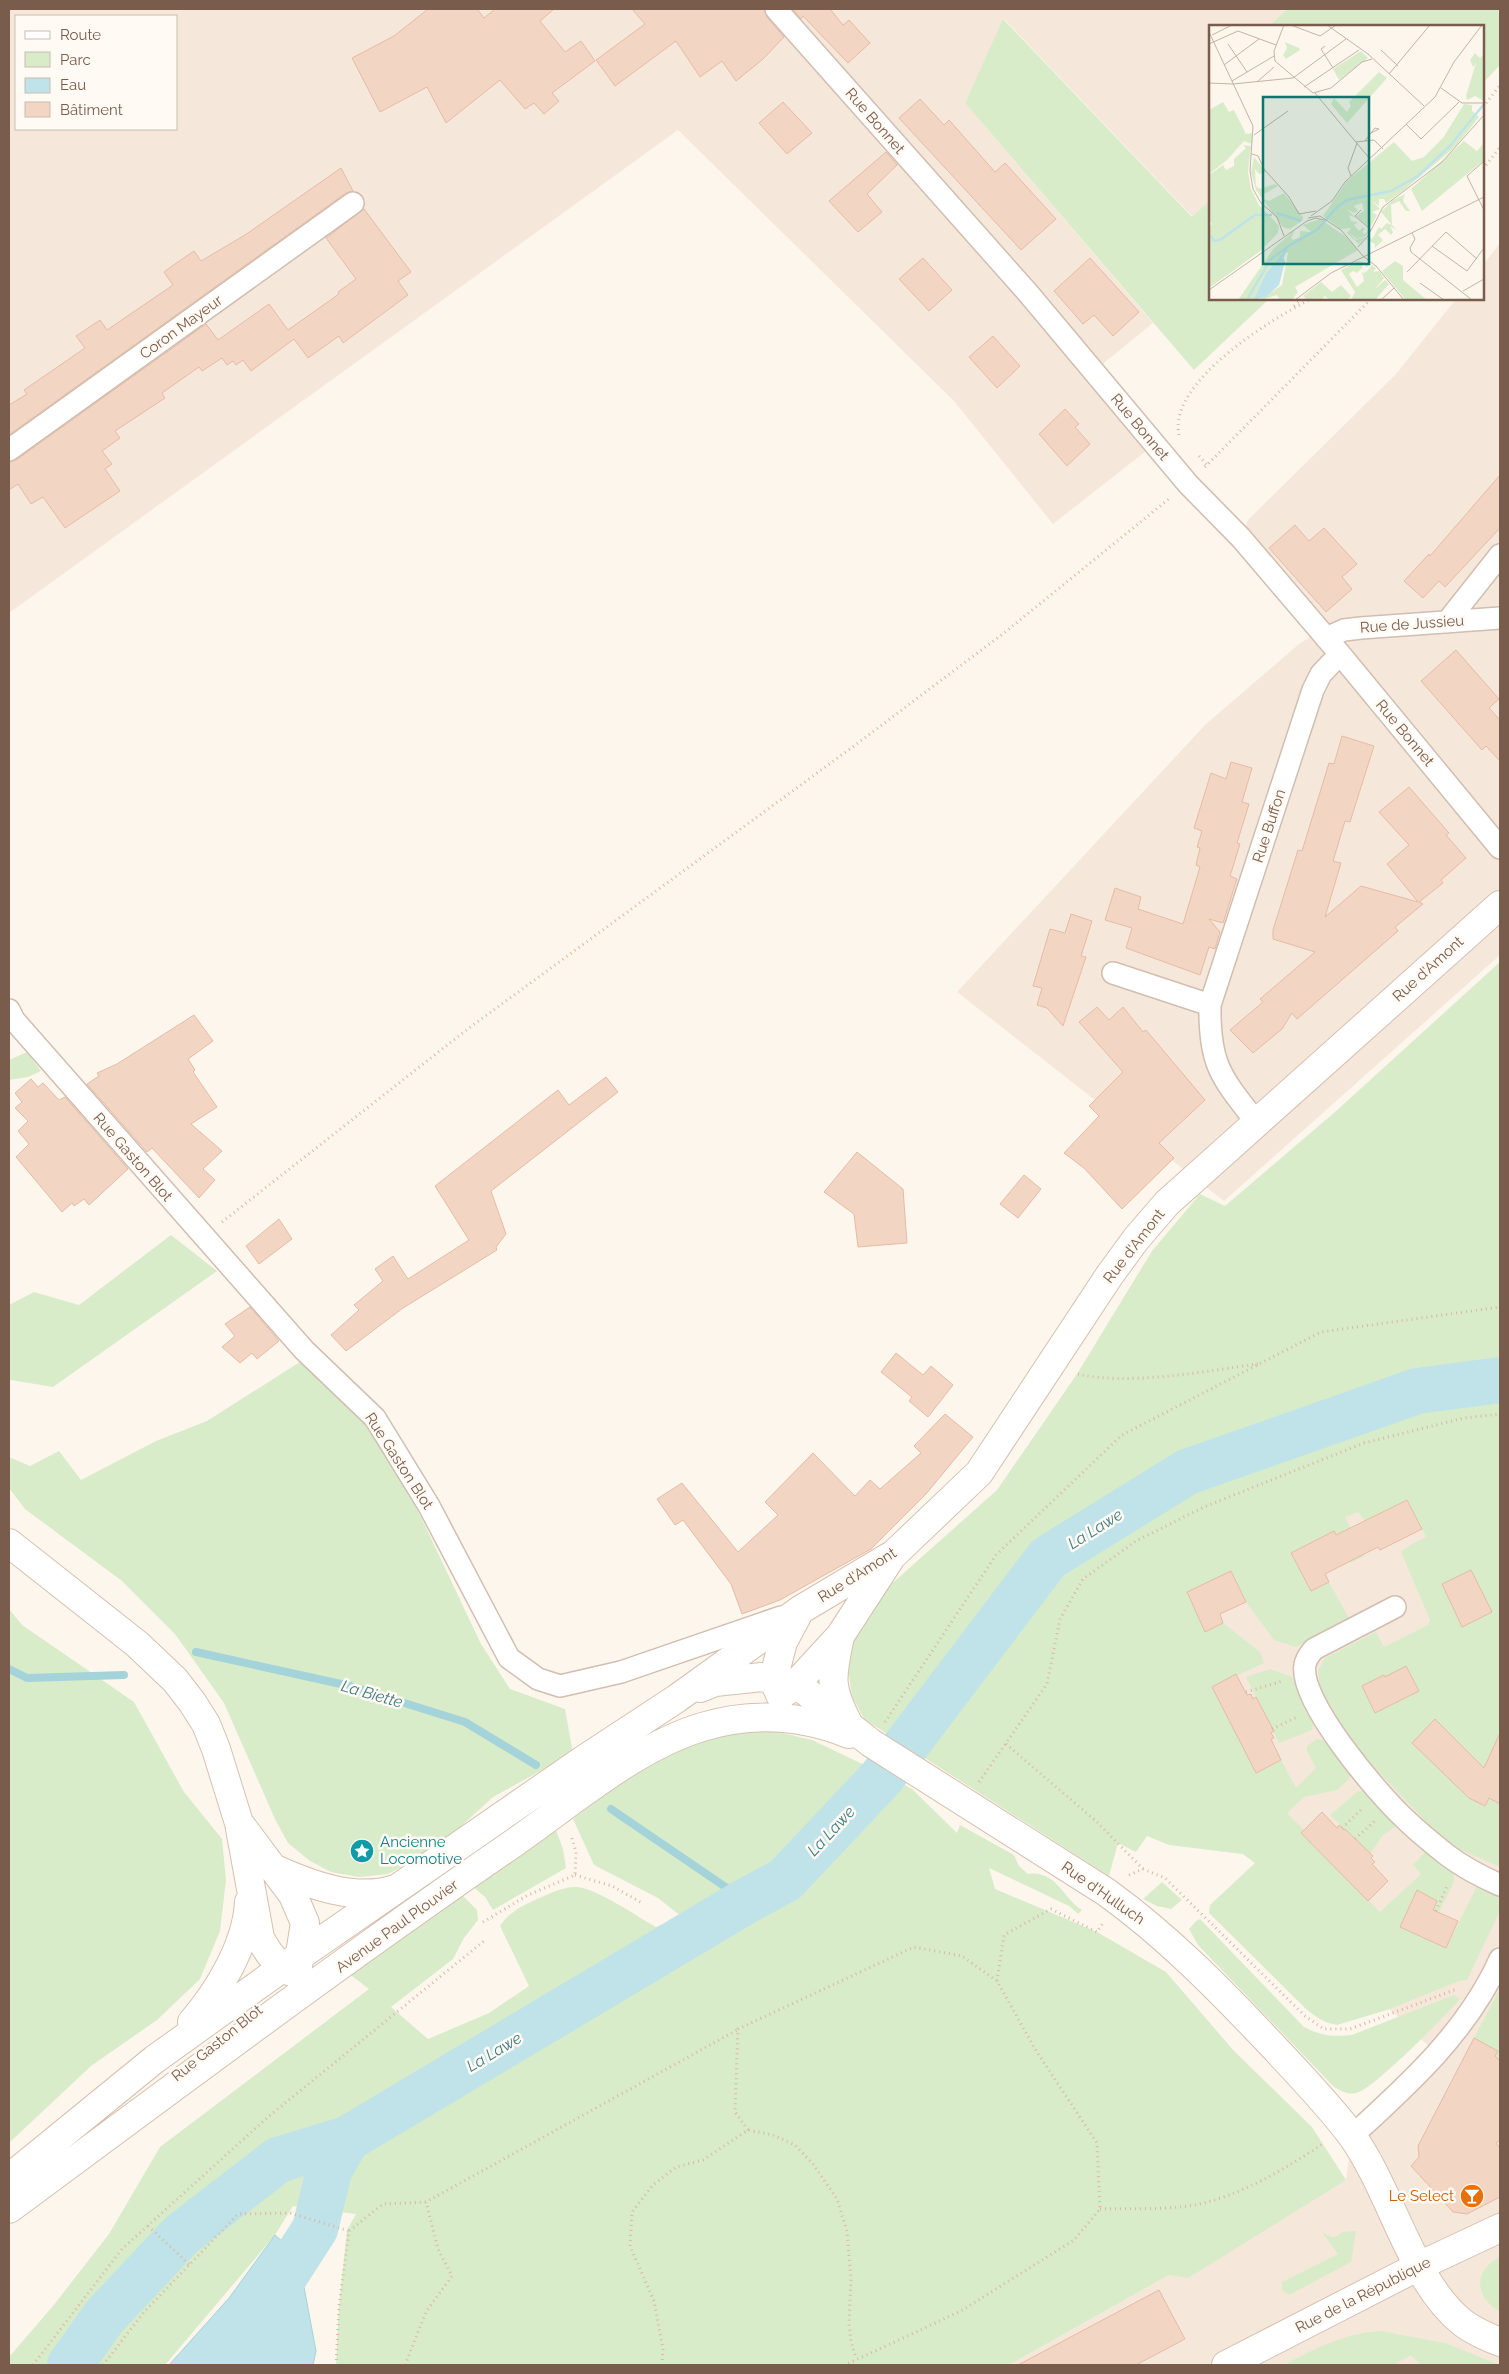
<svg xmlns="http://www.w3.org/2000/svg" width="1509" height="2374" font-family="Raleway,sans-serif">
<rect width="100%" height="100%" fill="#fdf6ec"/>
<path fill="#f5e8da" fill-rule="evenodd" d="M9,9H1287L1269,26H1210V200L1193,217L1004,19L965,103L1153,323L1094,371L1155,444L1053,524L954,401L678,130L9,613ZM16,16H176V129H16Z
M1500,243V955L1224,1201L957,992L1205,725L1299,644L1320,631L1241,538L1248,520L1396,374L1456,299H1483V265Z
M1500,1468V2365H1009L1169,2275L1346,2180L1352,2136L1437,2054L1380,2000L1256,1863L1243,1854L1205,1849L1105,1622L1231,1526Z"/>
<path fill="#d8ecc9" d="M1287,9H1500V65L1483,83V26H1269Z
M1003,19L1192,217L1210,200V299H1269L1194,370L965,103Z
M1500,962V1867L1459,1849L1433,1829L1354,1746L1320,1687L1318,1670L1325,1658L1376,1632L1384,1647L1428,1625L1430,1620L1401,1552L1410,1545L1426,1537L1407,1500L1365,1521L1358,1512L1345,1517L1365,1556L1350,1563L1334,1531L1291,1553L1311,1591L1329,1582L1350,1620L1296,1647L1274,1640L1246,1602L1231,1571L1188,1592L1205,1632L1223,1623L1260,1652L1264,1663L1212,1687L1256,1773L1281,1760L1296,1788L1316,1768L1307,1751V1746L1317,1739L1326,1741L1350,1773L1349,1779L1337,1790L1304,1797L1287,1813L1304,1830L1301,1833L1380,1912L1421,1874L1413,1865L1426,1851C1463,1878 1459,1871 1439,1912L1433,1910L1437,1901L1417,1890L1400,1927L1446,1948L1476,1888L1479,1885L1500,1894V1911L1467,1980L1459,1981L1390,2009L1337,2025C1324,2023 1316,2017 1306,2009L1209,1913L1210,1905L1255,1863L1243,1854L1169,1845L1147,1836L1136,1852L1118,1843L1109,1876L864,1719L852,1696L847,1662L852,1637L888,1587L997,1490L1077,1374L1152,1251L1200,1194L1225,1206L1335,1112Z
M27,1052L41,1071L28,1077L9,1080V1060Z
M171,1235L217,1271L53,1387L11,1380L9,1382V1305L34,1292L79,1305Z
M303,1360L364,1421L418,1511L481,1644L510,1689L565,1709L573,1753L493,1797L457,1830L420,1857L388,1874L359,1877L331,1872L310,1861L288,1843L275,1819L224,1703L175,1634L122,1581L25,1509L9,1488V1457L30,1466L59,1451L81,1480L156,1441L207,1421Z
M9,1609L22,1625L134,1702L184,1792L222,1839L226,1880L220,1931L200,1979L157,2020L91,2066L9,2143Z
M1270,1669L1292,1677L1314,1723L1312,1730L1279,1743L1246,1677Z
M765,1729L812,1740L892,1778L912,1789L957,1833L960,1825L1014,1855L1019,1866L1028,1874C1057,1870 1063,1899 1082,1910L1078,1914L1069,1906L989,1868L995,1889L1097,1932L1166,1972L1234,2051L1312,2127L1346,2180L1188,2278L1169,2275L1009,2365H336L339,2306L347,2230L356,2214L293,2206L275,2235L165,2365H9V2357L53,2306L109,2234L160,2147L369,1989L348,1973L461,1894L477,1910L478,1920L464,1938L453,1959L391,2007L428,2039L489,2013L529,1986L500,1926C509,1912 522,1906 537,1899C548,1894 565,1886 577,1887C598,1889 636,1916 656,1927L682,1917L658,1898L594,1865L573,1819C637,1771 684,1737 765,1729Z
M1365,1790L1398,1825L1383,1835L1370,1854L1330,1815L1357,1792Z
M556,1830L563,1849L566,1868L493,1910L485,1897L471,1885Z
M1162,1882L1182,1900L1171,1909L1157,1906L1143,1899Z
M1200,1919L1304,2027C1321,2036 1333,2037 1352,2035L1454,1995L1460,1999C1445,2016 1373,2090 1356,2093C1348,2095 1341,2091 1334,2087L1198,1945L1189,1929L1196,1921Z
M1499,1990L1500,1991V2061L1495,2056L1497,2050L1474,2038Z
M1356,2231L1351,2262L1289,2295L1282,2290V2282L1338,2254L1322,2232L1333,2238L1343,2232Z
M1500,2257V2312C1475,2297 1472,2271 1500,2257Z
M1381,2331L1445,2343L1500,2365H1421L1411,2355L1394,2365H1284C1316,2348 1345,2333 1381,2331Z"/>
<path fill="#bfe3e8" stroke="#a5d3da" d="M275,2235L298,2255L316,2351L313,2365H169L229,2298Z"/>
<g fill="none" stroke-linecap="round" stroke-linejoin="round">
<path stroke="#a5d3da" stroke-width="8" d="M196,1652L350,1686L465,1722L536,1765
M9,1669L27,1678L124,1675
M611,1809L746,1901"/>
<path stroke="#bfe3e8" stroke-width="46" d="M70,2365L104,2317L181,2235L278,2160L347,2139
M217,2365L234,2332L284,2277L315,2229L329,2171L347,2139L746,1901L785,1880L882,1777L1048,1558L1187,1472L1417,1391L1500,1380"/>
</g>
<path fill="#f3d5c3" stroke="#e6bba3" d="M428,9H477L484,18L495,9H554L540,21L565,52L581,41L595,61L552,93L559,101L544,114L534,103L525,109L500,80L446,123L427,87L380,112L352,58L394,36Z
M632,9H764L767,17L784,37L763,59L736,81L722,61L700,77L676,41L615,86L596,60L645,24Z
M792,9H830L843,25L849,20L870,43L848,63L803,16L801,19Z
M920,99L944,125L949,120L995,172L1005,163L1056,219L1021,250L899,118Z
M783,102L812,133L787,154L759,123Z
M886,152L897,165L867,194L882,212L858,232L829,201Z
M341,168L353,191L346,193L9,435V405L27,394L24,390L85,348L76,336L100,320L107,330L173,285L164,272L175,264L194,251L201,261L245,235Z
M364,209L411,272L398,281L408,295L343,343L339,336L308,358L294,339L251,371L243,360L236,365L233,361L227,365L222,358L202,371L199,367L162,393L165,398L115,431L120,438L102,451L112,464L105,469L120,491L65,528L43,497L31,504L18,484L9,490V462L16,460L206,324L218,340L269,304L288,330L339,294L338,292L356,279L326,238Z
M923,258L952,290L929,311L899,279Z
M1090,258L1139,312L1113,336L1094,315L1083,324L1054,291Z
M993,336L1020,366L997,388L969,357Z
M1065,409L1079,424L1075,427L1090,444L1067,466L1039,434Z
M1500,475V528L1445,587L1439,581L1423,598L1404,581L1429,554L1430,556Z
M1295,525L1309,541L1324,528L1357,564L1342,577L1352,589L1326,612L1269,548Z
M1456,650L1499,699L1489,708L1500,720V761L1486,746L1482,750L1421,681Z
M1342,736L1374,746L1350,822L1345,821L1333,861L1341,863L1325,917L1361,886L1418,902L1387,864L1409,845L1379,812L1409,787L1449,833L1446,835L1466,858L1441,880L1443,883L1419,902L1423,904L1395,927L1398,931L1297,1019L1292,1013L1282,1029L1253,1053L1230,1030L1263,1002L1260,999L1315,952L1273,939V930L1298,850L1302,851L1329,763L1334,764Z
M1231,762L1252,768L1242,802L1249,804L1237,843L1240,844L1230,876L1237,879L1223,923L1209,919L1220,932L1215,949L1209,947L1200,975L1126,948L1132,928L1105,920L1115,888L1141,897L1138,909L1183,924L1200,867L1196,865L1200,848L1197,847L1202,831L1194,828L1202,802L1211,773L1226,779Z
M1071,914L1092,921L1081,956L1086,957L1063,1026L1047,1008L1037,1005L1042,988L1033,986L1050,929L1065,933Z
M1097,1007L1109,1020L1123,1007L1143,1032L1146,1030L1205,1100L1159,1143L1174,1158L1122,1209L1084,1168L1064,1153L1099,1116L1089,1106L1123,1072L1079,1022Z
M194,1015L213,1041L188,1059L195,1070L193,1072L217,1107L191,1124L222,1151L203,1169L215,1180L199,1198L152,1148L147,1152L87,1084L99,1076L97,1073L117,1064Z
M606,1077L618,1092L491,1191L506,1234L496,1247L497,1250L403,1308L346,1351L331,1335L359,1310L354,1305L383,1281L375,1269L393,1256L408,1279L469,1240L435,1186L558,1090L569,1105Z
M31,1079L38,1087L43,1083L59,1100L65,1097L128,1169L89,1205L84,1199L74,1206L72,1203L62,1212L16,1157L29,1144L18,1131L28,1121L15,1108L22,1102L15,1093Z
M857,1152L903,1189L907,1243L858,1247L854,1214L824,1192Z
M1024,1175L1041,1189L1018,1218L1000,1204Z
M279,1219L292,1239L259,1264L246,1246Z
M250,1307L279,1341L257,1359L252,1353L240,1363L222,1347L235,1336L225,1324Z
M896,1353L923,1375L931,1366L953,1385L928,1417L909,1401L912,1397L881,1372Z
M945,1414L973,1437L926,1494L871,1549L780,1600L742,1614L731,1584L683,1520L675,1525L657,1499L682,1483L738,1552L778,1515L765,1502L813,1453L855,1496L870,1480L880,1489L921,1453L914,1446Z
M1407,1500L1422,1529L1380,1550L1378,1547L1325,1574L1329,1582L1311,1591L1291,1553L1334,1531L1336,1535Z
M1471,1570L1492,1612L1462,1627L1442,1584Z
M1231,1571L1246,1602L1220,1614L1223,1623L1205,1632L1187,1592Z
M1406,1666L1419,1691L1375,1713L1362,1686L1384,1675L1385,1677Z
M1236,1674L1247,1695L1251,1694L1253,1699L1256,1697L1274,1731L1271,1733L1274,1738L1271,1739L1281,1760L1256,1773L1212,1687Z
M1435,1719L1484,1768L1500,1733V1804L1489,1798L1485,1806L1469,1798L1412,1743Z
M1322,1812L1337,1828L1339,1825L1344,1830L1345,1829L1373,1856L1371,1858L1375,1862L1372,1864L1388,1881L1368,1901L1301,1833Z
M1417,1890L1437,1901L1433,1910L1458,1921L1446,1948L1400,1927Z
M1474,2038L1498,2051L1495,2056L1500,2061V2140L1496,2143L1500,2148V2197L1467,2214L1453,2212L1411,2166L1419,2157L1418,2146Z
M1159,2290L1185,2339L1136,2365H1018Z"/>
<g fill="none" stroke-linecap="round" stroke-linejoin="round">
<g stroke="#d1beb0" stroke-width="24">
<path id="street" d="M776,9L1028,293L1188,484L1241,538L1340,654L1500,848
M9,450L353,203
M1447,622L1500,555
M1326,638L1344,630L1361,628L1500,618
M1113,973L1210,1005
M9,1010L14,1020L304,1350L375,1418L429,1506L509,1658L538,1679L560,1686L621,1672L781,1617
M1257,1123C1221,1077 1209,1065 1210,1005L1313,690L1321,674L1340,654
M1395,1607L1314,1649C1310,1654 1306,1658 1305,1665C1298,1700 1378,1794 1404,1818C1417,1831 1432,1843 1447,1855C1463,1867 1482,1877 1500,1885
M1352,2136C1409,2084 1468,2031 1500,1959"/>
</g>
<g stroke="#d6c0b0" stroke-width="30">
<path id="secondary" d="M9,1543L137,1644L175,1680L192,1702L206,1724L216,1749L239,1823L260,1938C268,1953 280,1972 298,1973
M840,1636C832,1676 828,1685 848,1723
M700,1688L715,1682L762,1677L804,1690L871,1743L1106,1892C1167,1936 1219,1989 1270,2043C1296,2071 1330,2106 1352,2136C1392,2192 1411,2282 1463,2323C1475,2332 1487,2337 1500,2342
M780,1695L793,1687L840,1636L890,1559
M781,1696L773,1680L783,1642L798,1614
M240,1824L293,1895L305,1923L298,1966
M275,1869C311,1885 355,1902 395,1889
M192,2022C219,1991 247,1944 249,1902
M9,2178L155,2059L282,1968L583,1760L676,1699L800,1610L894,1554L979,1473L1109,1276L1136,1239L1167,1203L1500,905
M9,2209C174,2087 338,1964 508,1847C568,1806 633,1748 702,1727C751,1712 802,1715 849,1734
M1226,2365L1419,2266L1500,2228"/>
</g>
<path stroke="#d9b8a5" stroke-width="3" stroke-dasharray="1 4" stroke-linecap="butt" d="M1483,107L1500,85
M1483,169L1500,147
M1294,306L1302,299
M1179,435C1168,382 1270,320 1311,299
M1199,456L1207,465
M1205,467L1371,299
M222,1222L469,1028L854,746L1004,633L1170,498
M1078,1374C1126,1386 1207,1371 1258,1364
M1246,1692L1283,1681
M885,1722L996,1555L1122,1435L1321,1332L1500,1307
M1272,1729L1297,1717
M1006,1744L1097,1822L1143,1869
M979,1782L1047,1684L1060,1619L1083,1579L1136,1541L1204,1507L1364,1443L1464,1418L1500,1414
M1342,1828L1363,1808
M1355,1839L1375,1821
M575,1875L612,1886L642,1903
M1129,1875L1143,1869L1165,1878L1305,2016L1324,2029H1350L1457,1989
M1436,1911L1448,1884
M483,1922L528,1895L575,1875L576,1852L571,1835
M997,1981L1004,1935L1051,1909L1097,1932L1103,1923
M748,2130L735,2112L738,2029L914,1947L962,1956L997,1981L1035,2049L1097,2143L1100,2209L1074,2240L961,2311L845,2365
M1100,2209C1132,2208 1177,2211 1208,2202C1250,2190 1288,2167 1324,2143
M148,2226L190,2265
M33,2365L122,2249L268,2117L484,1941
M103,2365L145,2311L238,2214L290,2213L349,2231
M336,2365L339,2306L349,2231L383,2204L426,2202L737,2030
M405,2365L426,2312L452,2276L438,2249L426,2202
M662,2365L663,2349L654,2301L630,2246L632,2212L653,2185L676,2167L703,2160L748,2130L773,2135L795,2145L813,2164L837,2199L847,2231L851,2279L849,2324L851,2342L856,2358"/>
<use href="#street" stroke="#fff" stroke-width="21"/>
<use href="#secondary" stroke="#fff" stroke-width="28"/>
</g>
<defs>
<g id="sight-disc" transform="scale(1.25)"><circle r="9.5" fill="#0f9aa8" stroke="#fffaf3"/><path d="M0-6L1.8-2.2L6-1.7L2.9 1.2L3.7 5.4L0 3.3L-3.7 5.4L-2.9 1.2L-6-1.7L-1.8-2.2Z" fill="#fff"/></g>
<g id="bar-disc" transform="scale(1.25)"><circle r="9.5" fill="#e8710a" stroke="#fffaf3"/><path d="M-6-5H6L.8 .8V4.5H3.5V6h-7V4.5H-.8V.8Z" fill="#fff"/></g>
</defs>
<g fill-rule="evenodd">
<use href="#sight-disc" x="362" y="1851"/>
<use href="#bar-disc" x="1472" y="2196"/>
</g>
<g text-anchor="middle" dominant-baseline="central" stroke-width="5" stroke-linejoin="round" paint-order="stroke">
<g font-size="15" fill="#7a5c4d" stroke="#fffaf3">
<text transform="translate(875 121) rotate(49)">Rue Bonnet</text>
<text transform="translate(181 327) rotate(-36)">Coron Mayeur</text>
<text transform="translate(1140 427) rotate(50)">Rue Bonnet</text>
<text transform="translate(1412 624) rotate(-4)">Rue de Jussieu</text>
<text transform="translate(1405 733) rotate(50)">Rue Bonnet</text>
<text transform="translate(1269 826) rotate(-72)">Rue Buffon</text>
<text transform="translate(1428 969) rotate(-42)">Rue d'Amont</text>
<text transform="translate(133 1157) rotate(49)">Rue Gaston Blot</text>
<text transform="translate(1134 1246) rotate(-52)">Rue d'Amont</text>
<text transform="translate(399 1461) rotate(57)">Rue Gaston Blot</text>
<text transform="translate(857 1575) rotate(-32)">Rue d'Amont</text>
<text transform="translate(1103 1893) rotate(35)">Rue d'Hulluch</text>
<text transform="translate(397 1926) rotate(-36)">Avenue Paul Plouvier</text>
<text transform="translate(217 2043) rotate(-39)">Rue Gaston Blot</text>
<text transform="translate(1363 2295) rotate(-27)">Rue de la République</text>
</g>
<g font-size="15" fill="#0d838f" stroke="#fffaf3" text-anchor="start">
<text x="380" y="1842">Ancienne<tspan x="380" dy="17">Locomotive</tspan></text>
</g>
<g font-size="15" fill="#c56008" stroke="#fffaf3" text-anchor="end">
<text x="1454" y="2196">Le Select</text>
</g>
<g font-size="16" font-style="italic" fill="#437c86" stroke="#fffaf3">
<text transform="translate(1095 1529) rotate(-32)">La Lawe</text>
<text transform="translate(372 1694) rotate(16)">La Biette</text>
<text transform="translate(831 1831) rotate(-47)">La Lawe</text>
<text transform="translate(494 2052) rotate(-31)">La Lawe</text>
</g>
</g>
<g transform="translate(1209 25)">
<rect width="275" height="275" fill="#fdf6ec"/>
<path d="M76,17L90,23L91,25L77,34L74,30L78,23ZM152,26L159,33L130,55L124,44ZM266,28L271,33L275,29V76L266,71L258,75L257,71L267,38L264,42L261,35ZM170,47L178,53L138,98L122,79L125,73L138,87L142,81L140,77ZM14,77L20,87L25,85L37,109L43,108V119L35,116L18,135L0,149V85ZM255,79L263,80V86L270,92L246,122L195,165L177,178L175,174H170V181L162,175L171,184L163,187L168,190L161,203L147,191L155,186L153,178L145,181L149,186L145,188L138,184L147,193L140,190L142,196L149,197L145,200L150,206L154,202L156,204L153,207L156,209L160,205L157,211L148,214L140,208L147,215L157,212L150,219L138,208L142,203L132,204L114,191L138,156L185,117L203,136L215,132L234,113ZM255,116L268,126L275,118V135L213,186L202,164ZM34,120L42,121L39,147L42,164L50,180L70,201L69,208L50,227L0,263V201L3,199L0,195V150L14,140L17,145L25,141V134L37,123ZM45,132L57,147L50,149L46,144L47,161L51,164L66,159L69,161L53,170L54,174L60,176L75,168L94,192V195L81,204L74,202L47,165L42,147ZM196,169L194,176L201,186H197L190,176L182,180L183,200L188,205L181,201L184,207L182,210L176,204L169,210L174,215L166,223V219L158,215L160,212L163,214L170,202L172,204L178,198L183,200L172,187L184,175ZM111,194L136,211L149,225L86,262L89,267L83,275H71L68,270L51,275L73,260L79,228L75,227L57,248L44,275H29L65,223L86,205L82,213L84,215L91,212V206L102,207L94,200ZM149,236L161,239L158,242L153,238V243L148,248L144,246L140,249L148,262L155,256L153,247L156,248L163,240L167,243L164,247L170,246L175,253L166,264L176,255L180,259L166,275H142L146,267L132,245ZM186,236L194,241V255L218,275H197L175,249L173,246ZM112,257L123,267L132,260L142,271L138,275H121L116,271L112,275H99L94,271Z" fill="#d8ecc9"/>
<path d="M73,229L76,237L70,260L57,272L44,275L57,248Z" fill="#bfe3e8"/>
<path fill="none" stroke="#bfe3e8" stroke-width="2.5" d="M68,188L92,196M2,211L5,216L11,215L46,190H63M73,233L78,222L109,204L128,182L138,175L182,166L209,151L241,121L275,79M38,275L61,235L77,223"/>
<path fill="none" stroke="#c5b3a7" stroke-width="1" d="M75,0L65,26L66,36L104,68L122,63L153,37L163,34M82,0L111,11L127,0M118,0L159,29L215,81M0,7L44,101L41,146L44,164L52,178L68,192L75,211M3,10L23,0M0,19L29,6L67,20M19,19L38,47M116,21L112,24L124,43M172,25L189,41M15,40L50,14M180,49L221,0M84,53L137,14M23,56L65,31M48,57L65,42M0,58L24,59L84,53M95,62L150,25M232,63L253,78H275M106,68L161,134M197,99L212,114L250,77M45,110L79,86M156,116L165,104L166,103L170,104L162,108M147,117L165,115L174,124M43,129L49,131L55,144L80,172L90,189L107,186M275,136L258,151L275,185M142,151L139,143L148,118M152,185L146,191L162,205M102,191L123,176L136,157L226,72L245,37L273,0M99,193L111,191L132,205L154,231M203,208L206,214L201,223L202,227L263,275M223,221L258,246L275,223M149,222L159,211L174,182L233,137L275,90M154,231L167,241L195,275M198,247L237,207L268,234M211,258L235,275M0,265L98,196L107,193L115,195M254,266L275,254M86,275L122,248L275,172M172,275L185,263"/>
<path fill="#0f766e" fill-opacity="0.15" stroke="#0f766e" stroke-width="2.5" d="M54,72H160V239H54Z"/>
<rect width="275" height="275" fill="none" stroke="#7a5c4d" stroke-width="2.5"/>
</g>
<rect width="1509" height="2374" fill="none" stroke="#7a5c4d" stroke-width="20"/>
<rect x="15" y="15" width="162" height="115" fill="#fffaf3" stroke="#cabbb1"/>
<rect x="25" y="31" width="25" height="8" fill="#ffffff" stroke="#cabbb1"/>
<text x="60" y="40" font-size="15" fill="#7a5c4d">Route</text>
<rect x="25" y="52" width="25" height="15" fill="#d8ecc9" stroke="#cabbb1"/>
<text x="60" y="65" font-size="15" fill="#7a5c4d">Parc</text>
<rect x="25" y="78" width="25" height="15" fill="#bfe3e8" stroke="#cabbb1"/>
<text x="60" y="90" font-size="15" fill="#7a5c4d">Eau</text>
<rect x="25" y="102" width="25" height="15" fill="#f3d5c3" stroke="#cabbb1"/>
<text x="60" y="115" font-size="15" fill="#7a5c4d">Bâtiment</text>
</svg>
